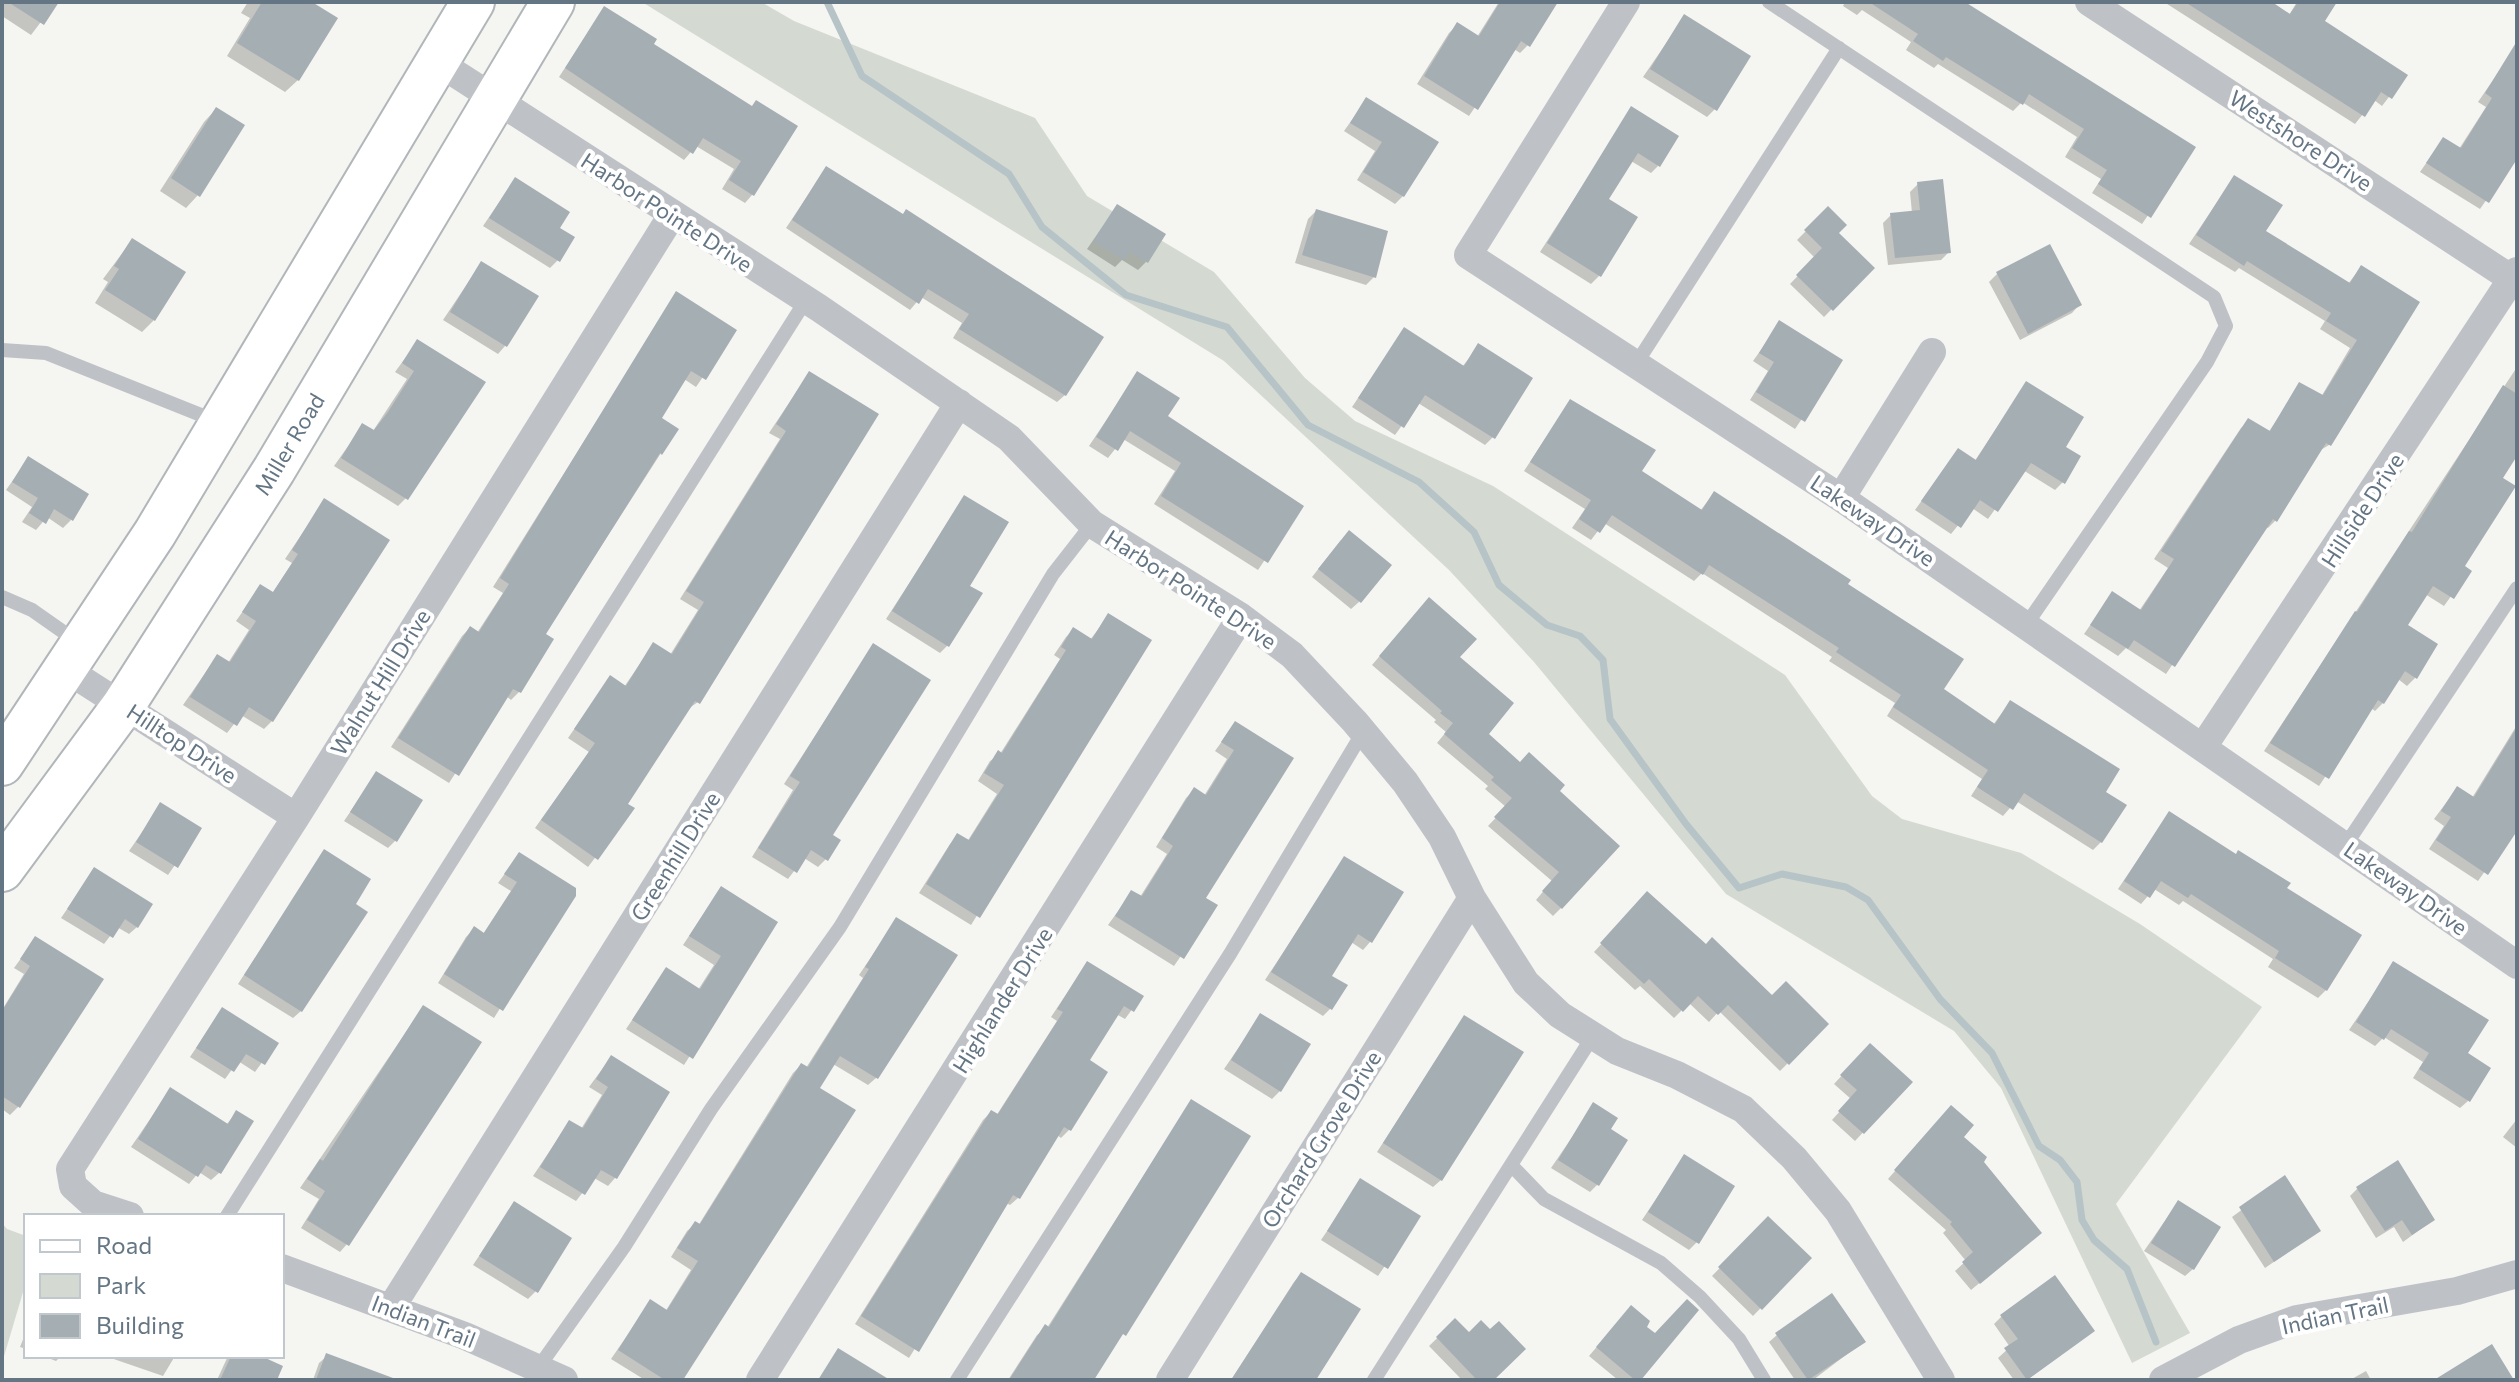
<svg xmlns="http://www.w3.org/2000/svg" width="2519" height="1382" font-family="Commissioner,sans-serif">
<rect width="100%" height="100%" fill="#f5f5f1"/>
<path fill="#d4dad1" d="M642,2H761L794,21L1035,118L1087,196L1214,272L1305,378L1355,421L1493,486L1785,675L1872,796L1902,819L2021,853L2140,924L2262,1007L2116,1204L2190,1333L2132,1363L2001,1088L1954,1031L1726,894L1534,662L1449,570L1224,361Z
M2,1223L7,1229L26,1236V1282L2,1363Z"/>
<path fill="#0003" d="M2,2H56L31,35L2,16Z
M248,2H309L298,80L285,92L227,56L250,18L241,13Z
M1499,2H1555L1528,45L1520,53L1514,49L1469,116L1417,84L1449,33L1457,25L1477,37Z
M1845,2H1967L1965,5L2194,148L2142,224L2092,193L2101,179L2065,157L2077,137L2022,102L2013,111L1938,64L1934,68L1906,50L1911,42L1862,10L1857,15L1843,6Z
M2164,2H2268L2289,15L2297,2H2322V22L2405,76L2382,106L2374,100L2355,124Z
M604,8L651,45L751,107L752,195L745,203L722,189L734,169L696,146L684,160L559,77Z
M1684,17L1715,109L1707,117L1643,77Z
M2517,45V156L2480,209L2420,172L2443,139L2459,149L2486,107L2478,102Z
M1366,100L1403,196L1395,204L1357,180L1375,151L1344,131Z
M216,109L198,195L186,208L160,191L204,122Z
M1632,109L1658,166L1651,173L1631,161L1606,200L1599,276L1591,284L1540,252Z
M826,168L1065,395L1057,402L953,338L962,323L921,297L910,310L786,228Z
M2234,177L2264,231L2348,284L2361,267L2417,302L2329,445L2319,451L2276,520L2268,528L2265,526L2166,674L2126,648L2118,656L2084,634L2112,594L2139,611L2168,568L2154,559L2241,428L2249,421L2268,433L2300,384L2321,397L2350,348L2320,329L2325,321L2239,268L2235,272L2189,244Z
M515,179L557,228L558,260L550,268L483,226Z
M1918,184L1949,252L1941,260L1888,265L1883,223L1891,215L1912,213L1910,192Z
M1117,206L1146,262L1138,270L1122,260L1115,267L1087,249Z
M1828,209L1837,233L1872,268L1824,317L1790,284L1815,258L1797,240Z
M1316,211L1374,277L1366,285L1295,263L1308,219Z
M132,240L154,320L142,332L95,303L108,282L103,279Z
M481,263L505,346L498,354L443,320Z
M1997,274L2079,305L2072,313L2020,340L1989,282Z
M676,294L735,330L696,387L684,379L659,418L661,453L544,635L519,692L511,700L506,696L449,783L391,747L462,636L470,628L477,633L503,593L493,587Z
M1780,323L1841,361L1795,429L1750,400L1768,371L1753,361Z
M1404,330L1462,367L1479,346L1493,437L1485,445L1418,403L1395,435L1352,407Z
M417,342L406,498L398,506L334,466L363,425L373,431L407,379L395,372Z
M2517,367V452L2501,478L2462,567L2469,571L2444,606L2425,594L2405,626L2415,678L2407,686L2398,679L2383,703L2375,711L2371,708L2319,786L2264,751Z
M809,373L698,702L688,709L626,804L632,809L588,867L535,828L589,752L568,738L610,678L624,687L653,645L670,655L698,610L680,599L780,439L769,433Z
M1137,374L1165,417L1301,506L1258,570L1154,504L1175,471L1123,439L1108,458L1089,446Z
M2026,384L2063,447V482L2055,490L2023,470L1988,519L1972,508L1951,534L1915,510L1958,450L1974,462Z
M1570,401L1639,472L1700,511L1714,493L1846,584L1941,690L1993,725L2010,702L2103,792L2101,842L2093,850L2016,801L2003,816L1971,796L1982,779L1887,716L1895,703L1829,661L1832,657L1702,573L1694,581L1604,523L1591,540L1572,528L1585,509L1524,471Z
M28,459L71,520L63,528L47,517L36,530L22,522L32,507L6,490Z
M965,497L968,587L948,645L940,653L886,619Z
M324,501L272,721L264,729L241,715L227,733L183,705L217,656L228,663L249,630L236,621L260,587L272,594L292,563L285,559Z
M1341,540L1359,602L1351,609L1312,577Z
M1421,608L1458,658L1486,734L1519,765L1557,791L1561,908L1553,916L1536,900L1552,881L1488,826L1506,807L1485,789L1488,786L1437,743L1446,732L1434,722L1436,720L1372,665Z
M1109,615L1149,641L971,925L919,893L950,844L958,836L967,842L997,794L978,781L990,761L1000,754L1060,659L1054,655L1066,637L1074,629L1090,640Z
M873,646L826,859L818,867L804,858L788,879L752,857L793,790L784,784Z
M1235,723L1291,759L1204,899L1215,906L1174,966L1108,925L1132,892L1140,897L1167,854L1156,847L1186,798L1194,790L1204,796L1227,759L1215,751Z
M2517,725V826L2478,881L2429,849L2444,826L2434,819L2457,788L2472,798Z
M376,774L396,840L388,848L344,821Z
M161,805L200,829L168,875L129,851Z
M2169,813L2285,889L2326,990L2318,998L2268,967L2273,959L2183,901L2179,905L2154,889L2141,904L2118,889Z
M324,852L301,1011L293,1018L238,984Z
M519,854L574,889L494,1018L438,983L466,937L474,929L483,934L511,891L498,883Z
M1345,858L1370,942L1363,950L1351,942L1330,977L1331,1008L1323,1016L1265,980Z
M94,870L137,927L129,934L117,927L104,944L61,918Z
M721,888L776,922L684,1065L626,1029L666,970L698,990L714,965L683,945Z
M1640,902L1772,998L1827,1024L1780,1071L1719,1011L1709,1022L1689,1003L1674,1018L1640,986L1635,990L1594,952Z
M897,919L876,1078L868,1085L833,1064L817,1089L681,1380H645L611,1359L650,1302L665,1312L691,1270L671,1257L687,1231L695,1224L698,1226L793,1073L801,1065L806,1068L863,978L859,975Z
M35,939L18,1107L10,1115L2,1109V1010L24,974L14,968Z
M1087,963L1141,997L1125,1019L1116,1014L1087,1061L1069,1130L1061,1138L1057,1135L1018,1198L1010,1205L1006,1203L909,1358L855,1324L983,1120L991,1112L996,1116L1057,1021L1051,1017Z
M2394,964L2468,1101L2460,1108L2413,1078L2423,1062L2384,1037L2375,1046L2349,1030Z
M423,1007L347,1244L340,1252L301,1228L319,1199L300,1188Z
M222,1009L276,1043L255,1072L238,1061L225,1079L190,1057Z
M1261,1015L1280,1091L1272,1099L1224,1069Z
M1464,1017L1441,1180L1433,1187L1377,1152Z
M1870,1045L1910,1082L1855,1141L1832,1120L1851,1099L1834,1084Z
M611,1057L615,1178L608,1186L594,1178L576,1201L533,1176L569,1122L581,1129L602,1095L589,1087Z
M170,1090L226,1125L236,1113L219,1173L211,1180L199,1172L189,1184L131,1147Z
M1191,1101L1093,1380H1008L1037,1335L1047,1328Z
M1594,1105L1608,1130L1598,1184L1590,1192L1551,1168Z
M1943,1116L1981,1162L2031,1240L1971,1290L1955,1271L1966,1261L1943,1233L1946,1230L1888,1179Z
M2517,1119V1148L2503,1137Z
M1684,1157L1697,1242L1689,1250L1642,1220Z
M2285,1178L2319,1231L2265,1268L2232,1217Z
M1361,1181L1418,1217L1378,1276L1321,1240Z
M2358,1188L2433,1220L2403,1242L2394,1227L2376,1238L2350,1196Z
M2178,1202L2193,1269L2185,1276L2144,1251Z
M514,1204L536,1291L528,1299L473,1265Z
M1768,1218L1809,1258L1753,1316L1712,1276Z
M1301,1274L1312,1380H1231L1294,1282Z
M1623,1316L1638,1380H1618L1589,1356Z
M2002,1316L2084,1338L2027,1380H2014L1998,1358L2010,1347L1994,1324Z
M1455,1321L1491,1380H1462L1429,1346Z
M26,1332V1349L20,1347Z
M1777,1335L1863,1342L1813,1380H1795L1769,1342Z
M43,1356H61L56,1361Z
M105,1356H175L163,1376Z
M228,1356H259L275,1380H217Z
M327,1356L379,1380H313L319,1363Z
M2366,1371L2371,1380H2350Z"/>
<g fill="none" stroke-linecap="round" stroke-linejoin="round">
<path stroke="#b6c3c7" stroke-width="7" d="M827,2L862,76L1009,174L1042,227L1126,295L1227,327L1308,425L1419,482L1474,532L1499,585L1547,625L1580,636L1603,660L1610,719L1686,824L1739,888L1782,874L1846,887L1868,900L1940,999L1992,1053L2039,1146L2060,1160L2077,1182L2082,1220L2094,1240L2127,1269L2156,1342"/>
</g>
<path fill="#a5aeb3" d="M8,2H59L44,25Z
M262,2H312L338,18L299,81L237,43Z
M1500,2H1558L1530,47L1521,41L1478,110L1424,76L1457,22L1479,36Z
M1869,2H1965L2196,147L2151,218L2098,184L2107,170L2072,148L2084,129L2029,94L2023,105L1946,57L1943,61L1913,41L1918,34Z
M2185,2H2272L2290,14L2298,2H2337L2325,21L2408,75L2392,99L2381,92L2365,117Z
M604,6L657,39L654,44L752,106L756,100L798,126L754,196L729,180L741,161L703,138L693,154L565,68Z
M1684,14L1751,56L1717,111L1650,69Z
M2517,41V159L2489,203L2426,163L2443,137L2461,148L2492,98L2485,93Z
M1366,97L1439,142L1404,197L1363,172L1382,142L1350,123Z
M1631,106L1679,136L1660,167L1638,153L1609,199L1638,217L1601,277L1547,243Z
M216,107L245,125L200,197L171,178Z
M826,166L903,214L906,209L1104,337L1066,396L959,329L969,314L928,289L919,304L792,220Z
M2234,175L2283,205L2266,231L2350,283L2361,265L2420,302L2331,446L2326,443L2277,522L2273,519L2175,667L2134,640L2128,649L2090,625L2112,591L2141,610L2174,559L2161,551L2248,418L2270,431L2299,382L2323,395L2357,340L2326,321L2331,313L2247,261L2244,266L2196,235Z
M515,177L570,212L560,228L575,237L560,262L489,218Z
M1943,179L1951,253L1895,258L1890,213L1920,210L1917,182Z
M1117,204L1166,234L1148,263L1130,252L1124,260L1093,241Z
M1828,206L1847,225L1839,233L1875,268L1833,311L1796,275L1822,248L1804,230Z
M1316,209L1388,231L1376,278L1302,255Z
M132,238L186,272L155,321L105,290L119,269L114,266Z
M2050,244L2082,305L2028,334L1996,272Z
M481,261L539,296L507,347L450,312Z
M676,291L737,330L706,380L691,371L662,418L679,429L662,455L660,453L546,634L554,639L521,693L513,689L459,776L398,738L470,626L479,632L509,584L500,578Z
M1779,320L1843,360L1805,422L1756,392L1774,362L1759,353Z
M1404,327L1464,366L1478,343L1533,378L1495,439L1425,395L1404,428L1358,398Z
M417,339L486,382L408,500L341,458L362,423L374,430L388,412L414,371L402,363Z
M809,371L879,414L700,704L695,701L628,804L635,808L598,860L541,820L595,743L574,729L610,675L626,686L653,642L672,654L704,602L686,591L786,431L776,424Z
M1137,371L1180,398L1168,416L1304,506L1268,563L1161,496L1181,463L1130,431L1118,451L1096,437Z
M2026,381L2084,417L2066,447L2081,456L2065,484L2031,463L1998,512L1980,500L1961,528L1921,501L1958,448L1976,460Z
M2503,385L2517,394V456L2503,478L2516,486L2465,566L2472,571L2454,599L2433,586L2408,625L2438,644L2417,679L2405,671L2384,704L2378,700L2329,779L2270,743L2355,611L2357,612L2409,531L2412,532Z
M1570,399L1656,450L1642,471L1702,510L1714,491L1851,580L1848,584L1964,659L1944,689L1995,724L2010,700L2120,769L2106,792L2127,805L2102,843L2024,793L2013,810L1977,787L1988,770L1893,707L1901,695L1836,652L1839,648L1709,565L1703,575L1612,515L1600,533L1579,519L1591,500L1530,462Z
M28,456L89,494L73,521L54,509L46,524L29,513L38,498L12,482Z
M964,495L1009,522L970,586L983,593L949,647L892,611Z
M324,498L390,540L273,722L249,707L237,726L190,697L217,654L230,662L256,621L242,612L260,584L273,592L298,554L292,550Z
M1349,530L1392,565L1361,603L1318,569Z
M1429,597L1477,639L1460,657L1514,703L1489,734L1520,762L1529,752L1565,785L1560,791L1620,846L1562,909L1542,891L1559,872L1494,817L1512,798L1491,780L1494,777L1444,734L1453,723L1440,713L1442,711L1379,656Z
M1108,613L1152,640L980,918L926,884L957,833L969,840L1004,785L984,773L998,750L1002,753L1066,650L1061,647L1073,627L1092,639Z
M873,643L931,680L833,835L841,840L828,861L811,850L797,873L758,848L800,782L790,776Z
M1235,721L1294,758L1206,898L1218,905L1184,959L1115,916L1131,890L1142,896L1173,846L1162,838L1194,787L1206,795L1234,750L1221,742Z
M2517,727V831L2488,875L2436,840L2451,817L2441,811L2457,786L2474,797Z
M376,771L423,800L397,842L350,812Z
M160,802L202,828L178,868L136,842Z
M2169,811L2236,854L2238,850L2291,883L2287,888L2362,935L2327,991L2275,958L2279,951L2191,894L2188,898L2161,881L2150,898L2124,881Z
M324,849L371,879L356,904L368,912L302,1012L244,975Z
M519,852L576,888V896L503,1011L444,974L474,926L484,933L517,882L504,874Z
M1344,856L1404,892L1372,943L1358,934L1332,976L1348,985L1332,1010L1271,972Z
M94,867L153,904L138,928L125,919L113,938L67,909Z
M721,886L778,922L693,1059L632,1020L666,967L700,989L721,956L689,936Z
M1647,891L1706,944L1712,937L1772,995L1786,981L1829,1024L1789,1065L1728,1005L1718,1015L1698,996L1683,1012L1649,979L1644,984L1600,943Z
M896,917L958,955L878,1079L840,1056L820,1088L856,1110L683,1380H665L618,1350L650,1299L667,1310L698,1261L677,1248L695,1221L700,1224L801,1063L808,1067L869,969L865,967Z
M35,936L104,979L20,1108L2,1096V1011L30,966L20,959Z
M1087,961L1144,996L1134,1012L1124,1006L1090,1060L1108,1072L1071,1131L1064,1127L1020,1199L1013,1195L919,1352L861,1316L991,1110L998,1114L1063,1012L1057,1009Z
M2393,961L2489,1020L2468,1053L2491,1068L2470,1102L2419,1069L2429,1053L2391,1029L2384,1040L2356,1022Z
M423,1005L482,1042L349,1246L307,1220L325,1191L307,1179L320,1159L323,1161Z
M222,1007L279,1043L265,1065L246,1054L234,1072L196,1048Z
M1260,1013L1311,1044L1281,1092L1231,1060Z
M1464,1015L1524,1052L1442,1181L1383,1143Z
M1870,1043L1913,1082L1864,1134L1838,1111L1857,1090L1840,1075Z
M611,1055L670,1092L617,1179L601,1170L585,1195L540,1167L569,1120L583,1128L608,1087L596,1079Z
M170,1087L228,1124L236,1110L254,1121L221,1174L206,1165L198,1177L138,1139Z
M1191,1099L1251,1136L1126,1336L1123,1334L1094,1380H1009L1045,1324L1049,1327Z
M1593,1102L1618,1118L1611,1129L1628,1140L1599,1186L1558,1160Z
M1951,1105L1974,1125L1964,1137L1987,1157L1984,1162L2042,1233L1980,1284L1962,1262L1973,1252L1950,1224L1952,1222L1894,1170Z
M1684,1154L1735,1186L1699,1244L1648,1212Z
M2398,1160L2435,1220L2412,1235L2402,1220L2385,1231L2356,1187Z
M2285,1175L2321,1231L2274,1262L2239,1207Z
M1360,1178L1421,1216L1388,1269L1327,1231Z
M2178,1200L2221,1227L2194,1270L2151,1243Z
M514,1201L572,1238L538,1293L479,1256Z
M1768,1216L1812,1258L1762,1310L1718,1267Z
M1301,1272L1361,1309L1316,1380H1231Z
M2055,1275L2095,1331L2027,1380L2004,1348L2018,1339L2000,1315Z
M1832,1293L1866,1342L1808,1380L1775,1333Z
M1687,1299L1699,1310L1641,1380H1635L1596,1347L1631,1305L1650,1321L1647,1327L1655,1333Z
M1455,1318L1469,1332L1481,1320L1490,1329L1499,1321L1526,1349L1494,1380H1477L1436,1337Z
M2492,1344L2514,1380H2434Z
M838,1348L890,1380H818Z
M326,1353L393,1378V1380H316Z
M231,1356H261L283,1366L277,1380H220Z"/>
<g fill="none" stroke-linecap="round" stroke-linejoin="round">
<g stroke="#b0b6ba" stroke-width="46">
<path id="secondary" d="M2,764L155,533L473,2
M2,870L123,706L274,470L553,2"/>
</g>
<path stroke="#bec2c6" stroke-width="14" d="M1769,2L2214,297L2226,326L2207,362L2026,625
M2,350L46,353L216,421
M1636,364L1839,48
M2,597L32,610L79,643
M2345,846L2517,588
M1513,1167L1544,1199L1661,1263L1700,1297L1739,1339L1764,1380
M227,1216L806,300
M538,1368L624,1247L711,1109L840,927L1053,574L1092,524
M957,1380L1230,954L1363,732
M1374,1380L1593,1036"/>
<path stroke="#bec2c6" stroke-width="28" d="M1626,2L1468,255L1841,498L2517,965
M2089,2L2512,279
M436,61L819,308L1009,438L1092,524L1241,617L1292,655L1355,722L1405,782L1442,837L1472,898L1526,983L1560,1015L1617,1051L1677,1075L1743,1109L1794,1158L1838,1211L1941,1380
M1841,498L1932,352
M67,670L296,817
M2203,747L2517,271
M130,1216L93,1204L73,1186L70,1169L296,817L672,215
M282,1268L465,1336L564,1380
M391,1308L959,403
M760,1380L1241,617
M1170,1380L1472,898
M2163,1380L2239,1340L2297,1319L2457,1291L2517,1274"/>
<use href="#secondary" stroke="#fff" stroke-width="42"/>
</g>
<g text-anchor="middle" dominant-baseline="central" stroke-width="8" stroke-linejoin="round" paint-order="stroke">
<g font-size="22" fill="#647583" stroke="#fff">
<text transform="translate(2301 140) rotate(33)">Westshore Drive</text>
<text transform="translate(667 212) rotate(33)">Harbor Pointe Drive</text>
<text transform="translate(289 444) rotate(-59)">Miller Road</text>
<text transform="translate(2362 510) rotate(-57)">Hillside Drive</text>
<text transform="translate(1873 520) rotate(34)">Lakeway Drive</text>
<text transform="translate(1191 589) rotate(33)">Harbor Pointe Drive</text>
<text transform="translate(380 682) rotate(-58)">Walnut Hill Drive</text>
<text transform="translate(182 743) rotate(33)">Hilltop Drive</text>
<text transform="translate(675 856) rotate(-58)">Greenhill Drive</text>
<text transform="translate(2406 888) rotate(35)">Lakeway Drive</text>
<text transform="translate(1002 1000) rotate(-58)">Highlander Drive</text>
<text transform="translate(1321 1139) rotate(-58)">Orchard Grove Drive</text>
<text transform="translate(2335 1315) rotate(-12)">Indian Trail</text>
<text transform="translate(424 1321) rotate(21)">Indian Trail</text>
</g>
</g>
<rect width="2519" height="1382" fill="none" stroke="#647583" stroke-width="8"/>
<rect x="24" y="1214" width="260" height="144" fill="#ffffff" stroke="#c1c8cd" stroke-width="2"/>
<rect x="40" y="1240" width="40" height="12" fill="#ffffff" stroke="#c1c8cd" stroke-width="2"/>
<text x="96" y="1254" font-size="24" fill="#647583">Road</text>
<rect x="40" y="1274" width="40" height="24" fill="#d4dad1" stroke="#c1c8cd" stroke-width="2"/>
<text x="96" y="1294" font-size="24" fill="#647583">Park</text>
<rect x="40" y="1314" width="40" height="24" fill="#a5aeb3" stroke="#c1c8cd" stroke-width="2"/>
<text x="96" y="1334" font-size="24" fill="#647583">Building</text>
</svg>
